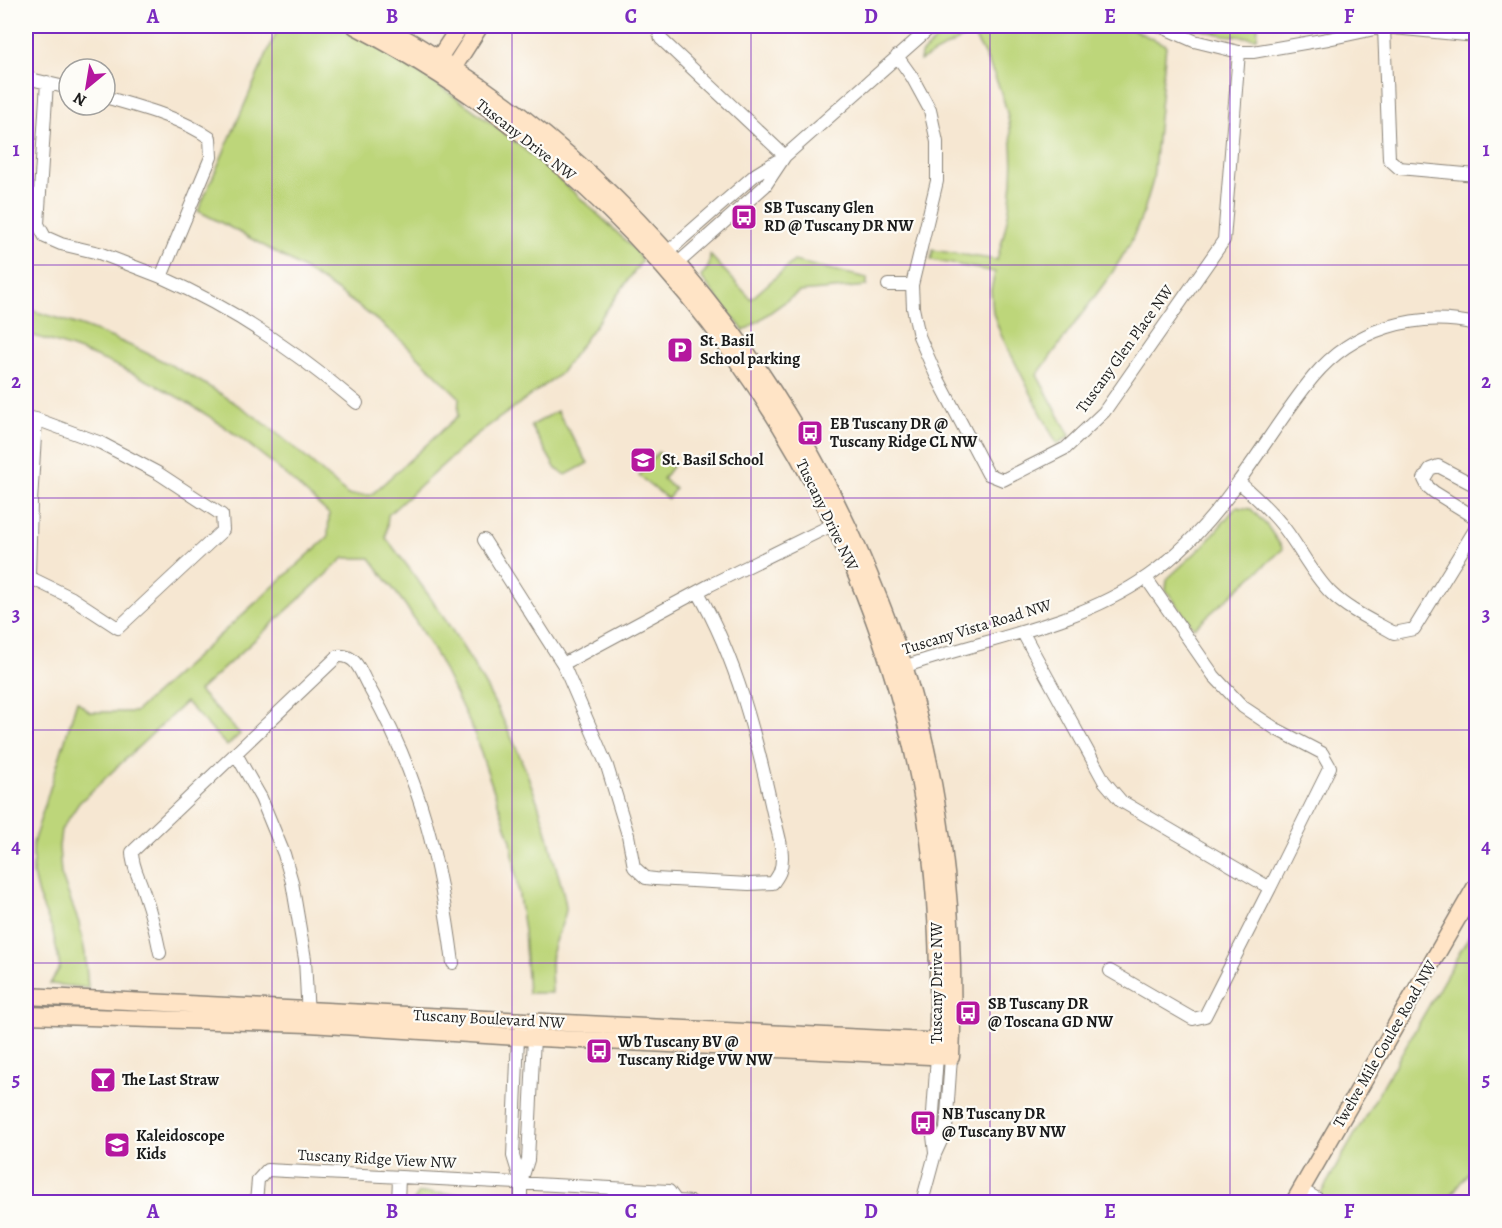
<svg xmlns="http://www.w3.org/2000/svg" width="1502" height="1228" font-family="Alegreya,serif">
<rect width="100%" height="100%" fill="#fdfcf7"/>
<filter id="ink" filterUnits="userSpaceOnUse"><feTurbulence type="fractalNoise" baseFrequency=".0167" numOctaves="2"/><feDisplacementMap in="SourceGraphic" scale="12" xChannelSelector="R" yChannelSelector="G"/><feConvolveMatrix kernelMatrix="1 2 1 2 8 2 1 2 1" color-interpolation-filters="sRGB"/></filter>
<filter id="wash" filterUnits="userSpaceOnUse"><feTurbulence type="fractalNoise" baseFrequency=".008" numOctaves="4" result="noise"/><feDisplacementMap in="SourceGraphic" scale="24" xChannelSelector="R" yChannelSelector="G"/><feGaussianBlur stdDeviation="1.35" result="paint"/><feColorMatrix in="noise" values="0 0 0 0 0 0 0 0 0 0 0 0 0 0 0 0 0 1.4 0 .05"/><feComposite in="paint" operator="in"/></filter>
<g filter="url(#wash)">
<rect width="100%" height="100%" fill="#f6e7d2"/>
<path fill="#bdd67a" stroke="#6c794b" stroke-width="1.5" d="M279,26C294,26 326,22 338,26C358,32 377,47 394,58C484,110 562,178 636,251L642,261L560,374L476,435L388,515L386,538C461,633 527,741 554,860C557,871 566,898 566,909C565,921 556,935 553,948C549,961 552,979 552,993H528L524,931L511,841L473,730L438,658L406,606L370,558H344L199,691L240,734L227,746L186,702L79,803L61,830L59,847L61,874L79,923L85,953L88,988L50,984L60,967L53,932L38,895L33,875V843L77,701L90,712H135L328,537L329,514C309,496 289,477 267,459C198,402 112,356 26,334V309C107,330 184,367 253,415C287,439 317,468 348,495H371L458,416L459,397C440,379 422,360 403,342C342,288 270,247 198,211Z
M951,26H1125L1166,45L1153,180L1144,211L1130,244L1112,273L1037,375L1070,436L1057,444L1001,335L993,313L991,290L995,272L931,260L933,250L997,260C1002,241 1008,221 1010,201C1019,136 1006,88 972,33L920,61L921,54Z
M1188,26H1258L1257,38L1223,35Z
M710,255L751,299L794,261L867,278V286L799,292L744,331L701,277L709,266Z
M557,411L588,463L566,475L556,469L531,426Z
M658,452L674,464L663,479L675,489L668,499L639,476Z
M1236,507L1251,509L1268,527L1283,549L1194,628L1166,590L1167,579L1205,544Z
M1476,924V1162L1446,1202H1316Z
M419,1193L498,1195L506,1200V1202H413Z"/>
</g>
<g filter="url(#ink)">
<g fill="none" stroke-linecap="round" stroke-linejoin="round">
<g stroke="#898277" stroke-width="14">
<path id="street" d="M657,26L661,39L785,156
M1160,26L1194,41L1239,52H1253L1328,39L1384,27L1476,36
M1384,27L1389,159L1399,168L1476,175
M897,56L912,77L930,110L937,142V181L912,285L913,308L919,336L935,373L988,474L1003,480L1066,448L1104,412L1224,240L1239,52
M26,78L69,88
M47,82L38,224L45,237L61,244L99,253L161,277L211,157L210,138C180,117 139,107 105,97
M785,156L765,186L678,263L663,265L668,252L683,238L756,174L785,156L932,26
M161,277C232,308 298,353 357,403
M888,285H912
M26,417L36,419L101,443L158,473L222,515L223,530L118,628L72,598L29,577L31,502L36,419
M1239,482C1255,497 1272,511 1285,529C1301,550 1312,574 1331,593C1348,610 1373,621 1394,633L1414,629L1476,528
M1476,486L1438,466L1430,469L1424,479L1428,487L1434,492L1476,518
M484,540L563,664
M698,592C737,660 756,736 773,813C777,830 786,854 780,871C779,875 775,880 773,883L749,884L655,879L646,878L634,867L628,835L607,766L563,664L710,585L838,522
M1023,633L1104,781L1121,801L1270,888L1330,767L1322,753L1276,729L1243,707L1214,676L1146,578
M898,669C981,639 1074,628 1148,576C1184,551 1214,517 1239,481C1264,447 1286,410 1313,377C1353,329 1416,310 1476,324
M236,754L261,798L284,854L292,882L305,959L308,1017
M160,953C156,933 151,913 144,893C140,879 132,867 132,852L338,656C358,654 361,675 370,689C421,778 440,862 453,963
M1110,971L1193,1019L1205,1016L1270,888
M935,1153L932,1127L937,1056
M521,1182L528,1160L534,1037L531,1030
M1302,1190L1323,1202
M677,1201L692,1202
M256,1202L258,1180L267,1170C401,1178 535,1183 669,1191L677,1202
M398,1202L399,1178
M521,1202V1182L513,1156L518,1037L522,1030
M922,1202L935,1154L946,1130L951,1057"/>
</g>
<g stroke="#898277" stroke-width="19">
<path id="secondary" d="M355,26C655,181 869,479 925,812C938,893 940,974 937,1056
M433,67L460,26
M448,76L480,26
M26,996L947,1042
M26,1015L309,1024L518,1037L951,1057C957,927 943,794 905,669C897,645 888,622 879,599C785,358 611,150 383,26
M1294,1202L1476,886"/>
</g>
<use href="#street" stroke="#fff" stroke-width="12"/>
<use href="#secondary" stroke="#ffe4c6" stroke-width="16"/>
</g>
</g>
<path fill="none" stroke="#7b2cbf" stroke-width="1.5" stroke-opacity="0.55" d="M272,26V1202M512,26V1202M751,26V1202M990,26V1202M1230,26V1202M26,265H1476M26,498H1476M26,730H1476M26,963H1476"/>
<defs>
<g id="bus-square" transform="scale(1.35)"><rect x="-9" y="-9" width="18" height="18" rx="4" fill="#b5179e" stroke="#fdfcf7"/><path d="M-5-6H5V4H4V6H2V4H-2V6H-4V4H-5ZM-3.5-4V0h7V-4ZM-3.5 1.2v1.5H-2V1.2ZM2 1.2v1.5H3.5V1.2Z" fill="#fff"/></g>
<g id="parking-square" transform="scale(1.35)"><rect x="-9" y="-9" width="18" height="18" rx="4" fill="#b5179e" stroke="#fdfcf7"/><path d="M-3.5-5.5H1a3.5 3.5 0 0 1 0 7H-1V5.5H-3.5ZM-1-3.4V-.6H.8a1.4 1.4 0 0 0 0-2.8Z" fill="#fff"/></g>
<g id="school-square" transform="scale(1.35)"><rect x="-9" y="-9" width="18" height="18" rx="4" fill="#b5179e" stroke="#fdfcf7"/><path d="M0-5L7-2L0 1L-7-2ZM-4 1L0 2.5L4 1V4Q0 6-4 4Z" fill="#fff"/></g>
<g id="bar-square" transform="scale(1.35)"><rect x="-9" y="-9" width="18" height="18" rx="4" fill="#b5179e" stroke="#fdfcf7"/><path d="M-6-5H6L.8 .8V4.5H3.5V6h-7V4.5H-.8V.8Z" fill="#fff"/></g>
</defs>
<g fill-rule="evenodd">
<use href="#bus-square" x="744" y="217"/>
<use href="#parking-square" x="680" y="350"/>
<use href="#bus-square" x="810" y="433"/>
<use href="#school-square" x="643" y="460"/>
<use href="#bus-square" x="968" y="1013"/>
<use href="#bus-square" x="599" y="1051"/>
<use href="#bar-square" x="103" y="1080"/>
<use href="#bus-square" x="923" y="1123"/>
<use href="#school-square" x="117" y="1145"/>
</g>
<g text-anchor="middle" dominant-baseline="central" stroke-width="4.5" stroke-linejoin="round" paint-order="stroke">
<g font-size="16" fill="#1c1c1c" stroke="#fdfcf7">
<text transform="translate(526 140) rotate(38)">Tuscany Drive NW</text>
<text transform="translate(1125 349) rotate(-54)">Tuscany Glen Place NW</text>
<text transform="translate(827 515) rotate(64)">Tuscany Drive NW</text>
<text transform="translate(977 627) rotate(-17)">Tuscany Vista Road NW</text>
<text transform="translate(937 983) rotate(-90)">Tuscany Drive NW</text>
<text transform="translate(489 1019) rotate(3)">Tuscany Boulevard NW</text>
<text transform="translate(1385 1044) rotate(-60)">Twelve Mile Coulee Road NW</text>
<text transform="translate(377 1159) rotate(3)">Tuscany Ridge View NW</text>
</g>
<g font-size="16" font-weight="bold" fill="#1c1c1c" stroke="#fdfcf7" text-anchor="start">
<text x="764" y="208">SB Tuscany Glen<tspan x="764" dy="18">RD @ Tuscany DR NW</tspan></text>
<text x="700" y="341">St. Basil<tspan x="700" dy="18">School parking</tspan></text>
<text x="830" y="424">EB Tuscany DR @<tspan x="830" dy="18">Tuscany Ridge CL NW</tspan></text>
<text x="662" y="460">St. Basil School</text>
<text x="988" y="1004">SB Tuscany DR<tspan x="988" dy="18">@ Toscana GD NW</tspan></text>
<text x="618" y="1042">Wb Tuscany BV @<tspan x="618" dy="18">Tuscany Ridge VW NW</tspan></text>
<text x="122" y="1080">The Last Straw</text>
<text x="942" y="1114">NB Tuscany DR<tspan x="942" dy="18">@ Tuscany BV NW</tspan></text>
<text x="136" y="1136">Kaleidoscope<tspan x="136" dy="18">Kids</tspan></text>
</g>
</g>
<rect width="1502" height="1228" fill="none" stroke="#fdfcf7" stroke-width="66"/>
<g transform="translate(87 87) rotate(210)"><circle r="28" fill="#fdfcf7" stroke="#a3a29f" stroke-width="1.5"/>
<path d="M0-4.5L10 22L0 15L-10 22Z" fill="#b5179e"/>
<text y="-9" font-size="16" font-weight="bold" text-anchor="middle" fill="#1c1c1c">N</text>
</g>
<rect x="33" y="33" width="1436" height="1162" fill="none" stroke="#7b2cbf" stroke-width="2"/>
<g font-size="20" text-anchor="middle" font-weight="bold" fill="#7b2cbf">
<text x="153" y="23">A</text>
<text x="392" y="23">B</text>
<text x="631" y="23">C</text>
<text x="871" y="23">D</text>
<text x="1110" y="23">E</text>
<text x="1349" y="23">F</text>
<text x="16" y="156">1</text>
<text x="1486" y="156">1</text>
<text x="16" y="388">2</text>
<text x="1486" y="388">2</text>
<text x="16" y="621">3</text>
<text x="1486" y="621">3</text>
<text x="16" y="853">4</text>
<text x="1486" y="853">4</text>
<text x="16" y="1086">5</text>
<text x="1486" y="1086">5</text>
<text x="153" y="1218">A</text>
<text x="392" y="1218">B</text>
<text x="631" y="1218">C</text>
<text x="871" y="1218">D</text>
<text x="1110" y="1218">E</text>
<text x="1349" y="1218">F</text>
</g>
</svg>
